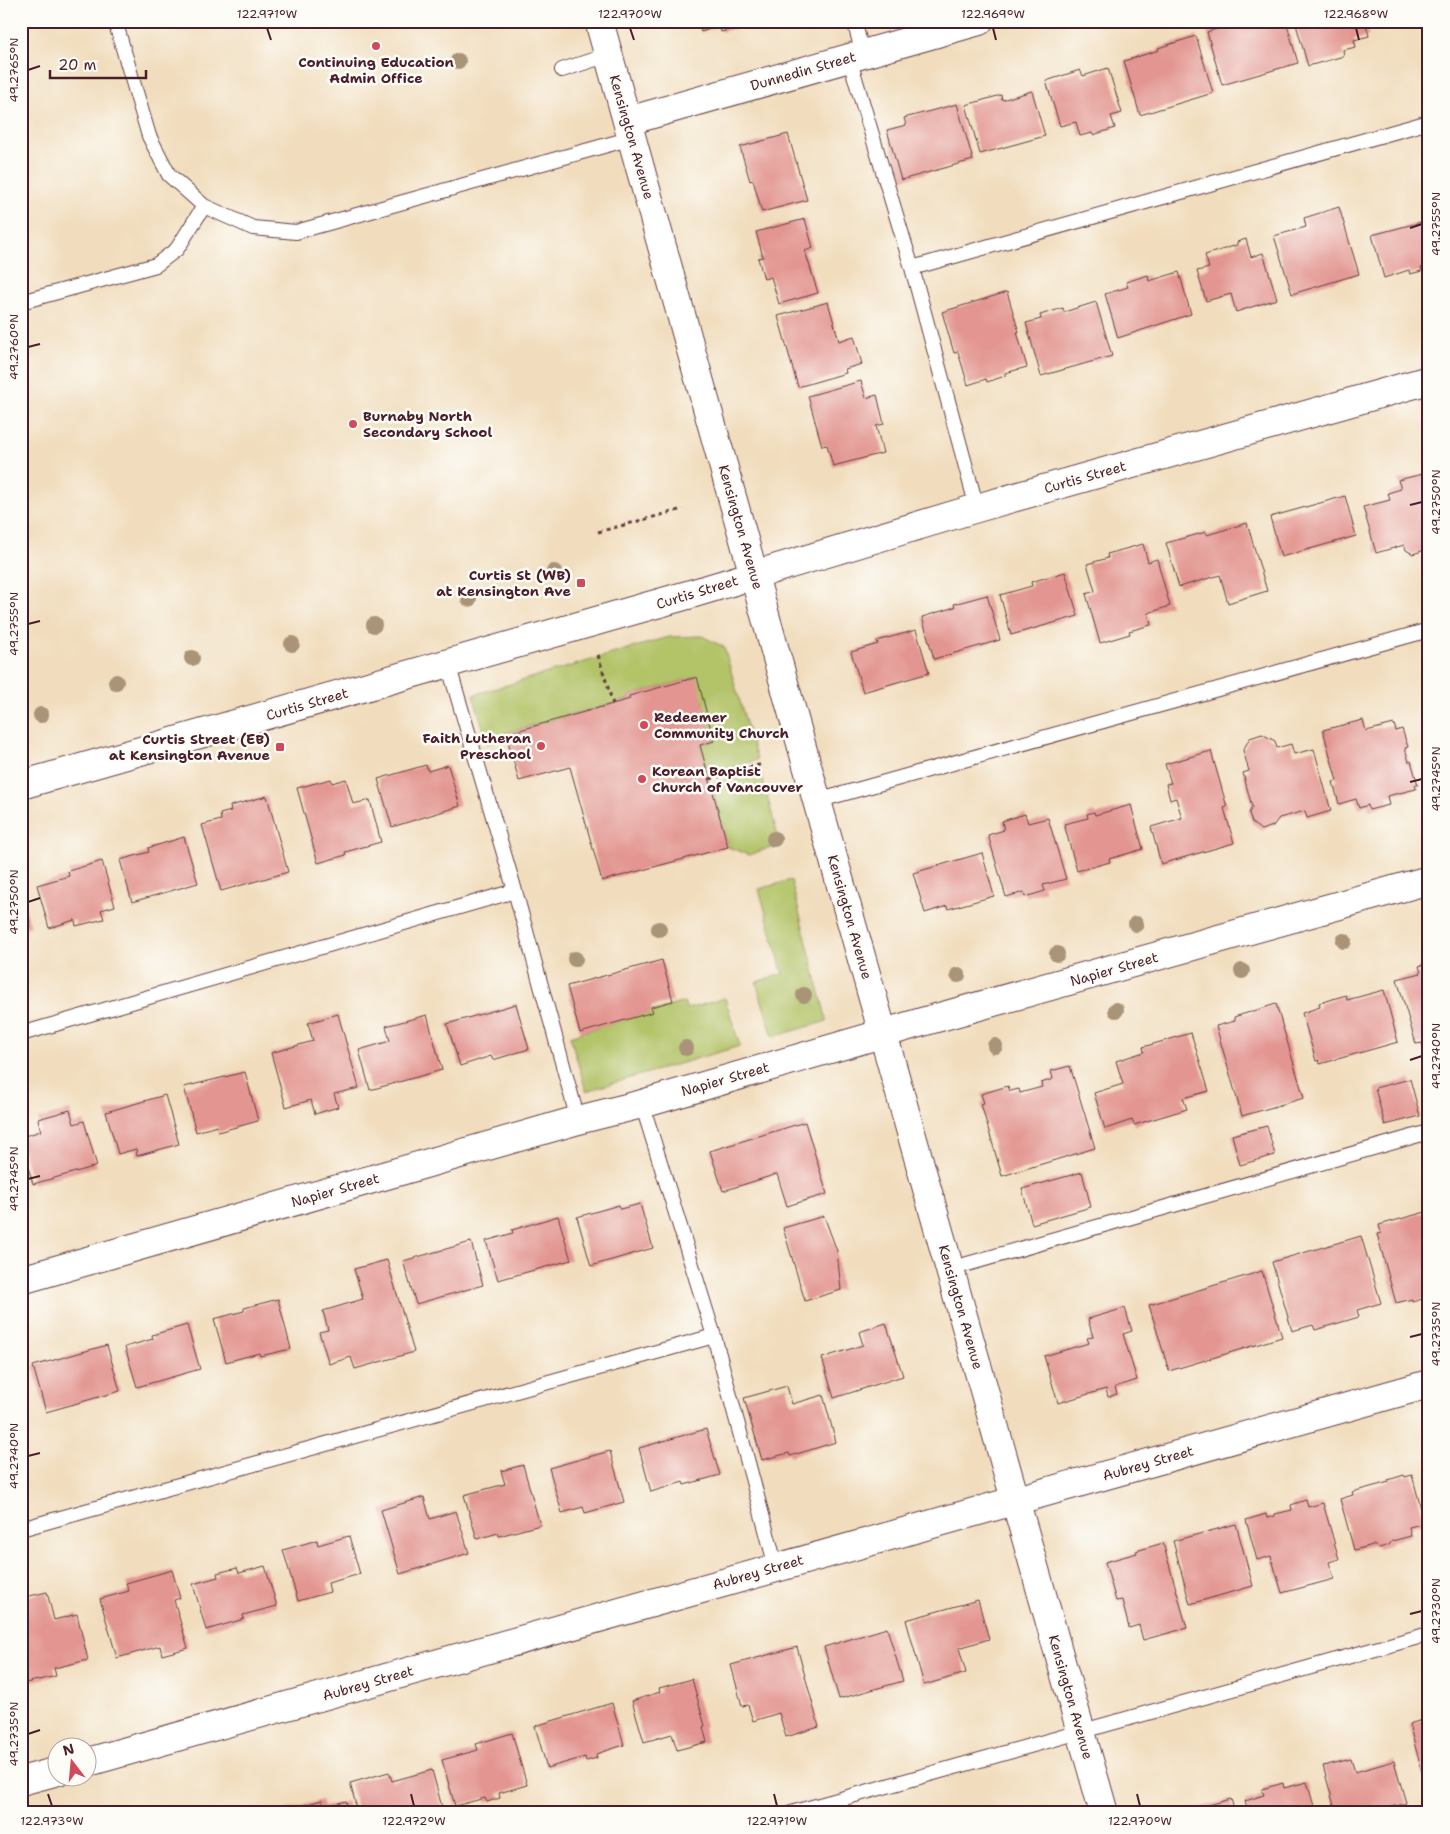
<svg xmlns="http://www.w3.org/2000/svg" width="1450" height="1834" font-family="'Shantell Sans',sans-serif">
<rect width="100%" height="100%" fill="#fdfcf7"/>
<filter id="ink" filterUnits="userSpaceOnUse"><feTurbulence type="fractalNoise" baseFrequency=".02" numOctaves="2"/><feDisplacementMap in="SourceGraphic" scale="10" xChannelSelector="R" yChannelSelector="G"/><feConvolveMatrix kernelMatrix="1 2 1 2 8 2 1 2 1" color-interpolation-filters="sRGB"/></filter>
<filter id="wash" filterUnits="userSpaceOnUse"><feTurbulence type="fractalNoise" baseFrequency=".0096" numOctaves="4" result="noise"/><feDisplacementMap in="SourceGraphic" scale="20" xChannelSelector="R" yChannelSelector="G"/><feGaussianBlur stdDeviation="1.12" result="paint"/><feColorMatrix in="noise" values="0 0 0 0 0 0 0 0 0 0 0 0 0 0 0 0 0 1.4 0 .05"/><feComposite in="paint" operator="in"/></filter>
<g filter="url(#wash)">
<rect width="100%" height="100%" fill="#f1ddbd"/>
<path fill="#b2c367" stroke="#7e7149" d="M702,636L724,647L757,760L708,774L700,745L714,741L696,677L629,696L630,699L506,733L507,738L488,743L473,695L669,637Z
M760,769L780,844L749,855L728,847L711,784Z
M791,880L827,1021L773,1037L756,982L783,974L759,889Z
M725,998L740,1046L586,1091L570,1036L684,1002L687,1009Z"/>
<g id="blocks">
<path fill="#e39691" d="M698,21H756V22L721,32L719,26L701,32Z
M1243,21H1250L1251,25L1264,21H1286L1298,63L1222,85L1207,32Z
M1295,21H1365L1369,36L1354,40L1356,47L1343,50L1344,56L1308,66Z
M1398,21H1416L1417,22L1400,26Z
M1196,36L1213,93L1140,115L1124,61L1159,50L1158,48Z
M1108,68L1122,113L1111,116L1115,128L1093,135L1092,133L1080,136L1076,122L1060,126L1046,81L1080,70L1083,76Z
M1032,91L1045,136L980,154L966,105L1001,95L1002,100Z
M957,104L973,160L901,180L887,130L906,125L904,118Z
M788,134L807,200L762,212L753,180L750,181L740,147Z
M1339,207L1359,274L1292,294L1274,236L1306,227L1304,218Z
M805,219L813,248L805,251L818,293L779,304L771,277L764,279L758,258L763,257L756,232Z
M1429,220V265L1421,268L1422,271L1410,274L1409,270L1384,278L1372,235Z
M1246,239L1251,257L1263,253L1277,299L1236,312L1231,294L1206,301L1197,271L1209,268L1205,255L1237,245V242Z
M1179,272L1191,314L1118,338L1105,294L1128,287L1126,282L1148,275L1149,281Z
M1007,292L1019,332H1017L1027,367L1005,373V376L987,382L986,379L968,385L958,352L954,353L942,312Z
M828,302L839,341L854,336L862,364L845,369L846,373L798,387L778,316Z
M1096,302L1112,356L1041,376L1026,323L1041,319L1040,315L1063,308L1064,312Z
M861,381L866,398L877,395L884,424L876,426L883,453L833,466L827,445L822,446L808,396Z
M1427,473L1429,481V539L1424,540L1425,544L1422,551L1413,554L1406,550L1404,545L1376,553L1363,507L1390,500L1388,493L1401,489L1398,480Z
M1345,496L1356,536L1281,557L1270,517Z
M1247,523L1267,591L1228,603L1220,575L1179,587L1166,543L1206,532L1207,535Z
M1143,544L1148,562L1157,559L1170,606L1148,613L1151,625L1129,631L1130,634L1100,643L1086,594L1095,591L1087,564L1108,558L1107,554Z
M1065,572L1078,616L1011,635L1000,595L1032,586L1031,582Z
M987,595L1000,640L934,659L922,617L955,607L954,604Z
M916,630L929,673L863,692L851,652L878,644L877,641Z
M697,677L714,741L700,745L728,847L602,881L570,767L519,781L506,734L630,699L629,696Z
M1363,720L1366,731L1394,724L1396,731L1402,729L1408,747L1405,748L1409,762L1411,761L1418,785H1415L1416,789L1387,796L1389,805L1369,810L1368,805L1359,808L1356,799L1339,804L1333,782L1337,781L1323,730Z
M1262,734L1275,741L1277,748L1291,744L1294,754L1314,749L1331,811L1307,818L1305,811L1279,818L1273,826L1261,830L1252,823L1249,813L1252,807L1243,773L1249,771L1243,750L1250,738Z
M1211,751L1227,807L1224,808L1234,843L1161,864L1151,827L1182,818L1176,798L1170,800L1166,784L1171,783L1165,764Z
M426,765L428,771L448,765L460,806L392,827L378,779Z
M331,779L332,783L346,779L353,804L370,800L381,842L345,852L346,855L318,863L297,788Z
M267,796L288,872L221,891L202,825L221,820L220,814L231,811L230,806Z
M1131,805L1143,849L1109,859L1110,862L1077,871L1064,824L1088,818L1087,814L1094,812L1095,815Z
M1025,814L1028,823L1048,818L1066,879L1043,885L1045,891L1025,897L1024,892L1006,897L988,835L1004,830L1002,821Z
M184,837L198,883L132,902L120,860L149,852L148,848Z
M982,853L994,896L948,909L947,906L925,913L913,873Z
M102,861L115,906L101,910L104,919L76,926L75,920L49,928L37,885L69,876L68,871Z
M21,896L31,926L21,929Z
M662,960L673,1001L651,1007L653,1012L580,1033L567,986Z
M1429,963V1060L1427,1061L1422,1043L1416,1044L1397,979L1421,973L1419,966Z
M1384,990L1398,1042L1320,1064L1319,1060L1316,1061L1302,1013L1320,1007L1319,1003L1346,995L1347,1000Z
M516,1004L529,1049L493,1060L491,1056L460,1066L447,1024Z
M1276,1004L1304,1098L1242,1116L1216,1026L1235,1021L1234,1017Z
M338,1014L359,1088L334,1094L338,1107L315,1114L311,1100L286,1107L271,1053L313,1041L308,1023Z
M427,1015L442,1070L370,1090L359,1050L390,1041L386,1026Z
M1191,1033L1209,1091L1183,1098L1187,1109L1134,1125L1132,1120L1105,1129L1094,1093L1123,1084L1116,1061L1144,1052L1143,1047Z
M1070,1066L1095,1148L1002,1176L981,1104L984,1103L981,1094L1008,1086L1010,1091L1019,1089L1020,1093L1042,1087L1041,1083L1053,1079L1051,1071Z
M245,1072L258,1121L218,1132L217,1126L196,1132L184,1087Z
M1410,1079L1420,1116L1385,1125L1375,1088Z
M165,1095L179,1144L137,1156L136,1149L118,1154L106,1112Z
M70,1110L74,1124L84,1121L97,1166L33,1184L21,1143V1137L41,1131L38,1119Z
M805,1122L827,1194L787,1206L777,1174L723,1191L710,1151Z
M1267,1126L1275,1155L1240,1165L1232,1135Z
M1082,1172L1091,1207L1032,1224L1022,1189Z
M640,1204L653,1248L591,1266L577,1217L619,1205L620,1209Z
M1429,1211V1297L1412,1302V1299L1396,1303L1377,1234L1381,1233L1379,1225Z
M558,1216L571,1260L498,1280L486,1241L513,1233L512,1230Z
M824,1216L837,1251L841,1290L805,1301L783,1228Z
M1361,1236L1381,1303L1357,1310L1359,1317L1315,1330L1313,1325L1292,1331L1272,1262Z
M471,1242L483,1285L416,1304L403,1261Z
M387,1260L414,1352L355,1369L351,1357L329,1364L319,1332L328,1330L323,1311L363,1299L354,1269Z
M1262,1271L1282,1337L1169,1371L1149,1305Z
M278,1299L291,1349L260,1356L259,1353L226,1362L214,1319L244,1311V1308Z
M1125,1308L1132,1331L1123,1334L1137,1380L1115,1387L1117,1394L1108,1397L1106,1389L1058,1403L1044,1356L1089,1343L1087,1338L1093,1337L1088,1319Z
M886,1323L903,1376L834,1398L822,1358L863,1345L859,1332Z
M187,1325L200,1369L137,1387L125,1347L153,1339L152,1335Z
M107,1345L120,1391L46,1412L33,1366Z
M787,1386L792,1404L823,1395L836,1442L790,1456L789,1453L762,1460L744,1398Z
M706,1429L720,1475L684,1485L683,1482L651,1492L639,1448Z
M610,1451L624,1502L585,1513L583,1507L562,1513L549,1468Z
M523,1465L540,1525L499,1536L498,1533L477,1539L464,1495L505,1484L501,1471Z
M1404,1475L1405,1477L1412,1475L1425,1523L1409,1527L1411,1536L1392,1541L1389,1545L1379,1548L1373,1545L1354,1550L1340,1499L1353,1495L1352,1492L1389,1482L1388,1480Z
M424,1497L430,1519L456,1511L469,1553L400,1574L381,1510Z
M1306,1500L1308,1507L1323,1503L1339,1559L1329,1562L1334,1579L1282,1593L1271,1556L1257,1560L1246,1520L1266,1514L1267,1518L1275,1516V1514L1292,1510L1291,1505Z
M1236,1524L1253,1586L1190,1604L1173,1541Z
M349,1536L360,1574L328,1583L330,1592L298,1601L283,1550L317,1540L318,1545Z
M1163,1543L1187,1628L1143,1640L1139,1625L1129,1628L1122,1600L1116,1601L1105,1562L1137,1553L1136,1551Z
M265,1566L277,1606L243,1615L244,1619L206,1630L193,1584L218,1577L217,1573L237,1568L239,1573Z
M172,1570L180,1598L174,1600L188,1648L162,1655L160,1646L117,1658L100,1599L129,1591L126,1583Z
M47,1592L54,1620L77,1614L88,1660L54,1668L56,1676L21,1684V1598Z
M978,1600L989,1639L959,1648L966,1673L924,1685L906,1620Z
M887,1628L903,1681L839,1699L824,1647Z
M797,1647L819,1727L786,1737L779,1713L753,1721L748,1705L742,1706L731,1665Z
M692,1679L705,1726L703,1727L707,1742L677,1750L672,1734L644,1742L632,1701L660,1692L659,1688Z
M612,1703L624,1745L596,1754L597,1758L586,1761L585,1757L547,1768L535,1726Z
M1429,1718V1793H1428L1409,1724Z
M512,1733L527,1785L499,1793L500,1798L487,1802L485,1798L455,1806L442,1760L478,1750L476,1744Z
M1351,1759L1355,1772L1394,1761L1406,1803L1371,1813H1336L1323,1766Z
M432,1770L443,1811L436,1813H358L350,1783L389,1772L392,1781Z
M1307,1782L1316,1813H1248L1245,1801L1264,1795L1262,1789L1283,1783L1284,1788Z
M1231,1799L1235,1813H1184L1183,1812Z
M322,1800L324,1807L346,1801L350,1813H276Z"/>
</g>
</g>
<g filter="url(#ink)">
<use href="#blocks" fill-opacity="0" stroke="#633c41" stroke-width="1"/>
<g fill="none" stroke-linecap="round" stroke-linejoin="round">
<g stroke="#633c41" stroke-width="16">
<path id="lane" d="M115,21L149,136L169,175L204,206L253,228L296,232L632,138
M854,21L863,54
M849,58L912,268L977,508
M562,70L608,55
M912,268L1429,122
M21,302L156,265L177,249L204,206
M448,664L515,891L578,1120
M817,801L1429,630
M21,1034L515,891
M642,1104L714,1336L776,1567
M950,1269L1429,1132
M21,1529L714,1336
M791,1813L1429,1634"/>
</g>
<g stroke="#633c41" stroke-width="30">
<path id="street" d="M628,121L979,21
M21,1280L578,1120L642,1104L922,1022L1429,880
M88,1762L1429,1384
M21,1781L58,1771"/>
</g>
<g stroke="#633c41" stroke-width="30">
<path id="secondary" d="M599,21L817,801L1104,1813
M21,785L691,594L977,508L1429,380"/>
</g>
<path stroke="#633c41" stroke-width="3" stroke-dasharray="4 4" stroke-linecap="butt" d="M598,532L683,509
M598,655L613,704
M710,779L762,764"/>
<use href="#lane" stroke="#fff" stroke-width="14"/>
<use href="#street" stroke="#fff" stroke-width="28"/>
<use href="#secondary" stroke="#fff" stroke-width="28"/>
</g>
<g fill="#a99478">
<circle cx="458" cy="61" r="8"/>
<circle cx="554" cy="572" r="8"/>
<circle cx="469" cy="599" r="8"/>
<circle cx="374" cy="625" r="8"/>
<circle cx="292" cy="644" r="8"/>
<circle cx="192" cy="658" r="8"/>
<circle cx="116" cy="682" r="8"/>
<circle cx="41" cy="715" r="8"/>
<circle cx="774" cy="839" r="8"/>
<circle cx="1136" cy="924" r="8"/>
<circle cx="659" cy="929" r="8"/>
<circle cx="1344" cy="941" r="8"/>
<circle cx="1057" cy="954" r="8"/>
<circle cx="575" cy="959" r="8"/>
<circle cx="1242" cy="971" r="8"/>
<circle cx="958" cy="975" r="8"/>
<circle cx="804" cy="995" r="8"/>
<circle cx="1116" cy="1010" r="8"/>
<circle cx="995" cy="1046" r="8"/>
<circle cx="686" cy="1048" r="8"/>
</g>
</g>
<path fill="none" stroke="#4a1f2b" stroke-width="2" d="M267,28L271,40M630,28L634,40M993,28L996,40M1356,28L1359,40M28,70L40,66M1410,228L1422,224M28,347L40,344M1410,505L1422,502M28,624L40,621M1410,782L1422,779M28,902L40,898M1410,1060L1422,1056M28,1179L40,1176M1410,1337L1422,1334M28,1456L40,1453M1410,1614L1422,1611M28,1734L40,1730M48,1794L52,1806M411,1794L414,1806M774,1794L777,1806M1137,1794L1140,1806"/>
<g fill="#d1495b" stroke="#fdfcf7" stroke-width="2">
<circle cx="376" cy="46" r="5"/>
<circle cx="353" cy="424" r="5"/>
<rect x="576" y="578" width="10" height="10" rx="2.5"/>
<circle cx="644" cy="725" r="5"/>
<circle cx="541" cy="746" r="5"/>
<rect x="275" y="742" width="10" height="10" rx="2.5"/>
<circle cx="642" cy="779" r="5"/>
</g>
<g text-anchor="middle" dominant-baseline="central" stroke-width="5" stroke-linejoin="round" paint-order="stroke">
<g font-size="14" font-weight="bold" fill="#4a1f2b" stroke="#fdfcf7" text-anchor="start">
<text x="376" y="62" text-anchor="middle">Continuing Education<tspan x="376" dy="16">Admin Office</tspan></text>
<text x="363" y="416">Burnaby North<tspan x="363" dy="16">Secondary School</tspan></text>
<text x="571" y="575" text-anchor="end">Curtis St (WB)<tspan x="571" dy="16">at Kensington Ave</tspan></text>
<text x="654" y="717">Redeemer<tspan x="654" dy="16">Community Church</tspan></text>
<text x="531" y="738" text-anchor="end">Faith Lutheran<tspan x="531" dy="16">Preschool</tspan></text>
<text x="270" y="739" text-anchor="end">Curtis Street (EB)<tspan x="270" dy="16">at Kensington Avenue</tspan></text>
<text x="652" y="771">Korean Baptist<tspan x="652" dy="16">Church of Vancouver</tspan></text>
</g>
<g font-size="14" fill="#4a1f2b" stroke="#fdfcf7">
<text transform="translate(803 71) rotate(-16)">Dunnedin Street</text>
<text transform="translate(632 137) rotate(74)">Kensington Avenue</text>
<text transform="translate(1085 477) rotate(-16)">Curtis Street</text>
<text transform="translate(741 527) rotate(74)">Kensington Avenue</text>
<text transform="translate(697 592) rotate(-17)">Curtis Street</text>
<text transform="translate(307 704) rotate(-16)">Curtis Street</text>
<text transform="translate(850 917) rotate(74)">Kensington Avenue</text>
<text transform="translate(1114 969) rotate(-16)">Napier Street</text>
<text transform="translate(725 1079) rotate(-16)">Napier Street</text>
<text transform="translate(335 1190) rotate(-16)">Napier Street</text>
<text transform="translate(961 1307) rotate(74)">Kensington Avenue</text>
<text transform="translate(1148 1463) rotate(-16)">Aubrey Street</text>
<text transform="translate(758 1572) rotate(-16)">Aubrey Street</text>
<text transform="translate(368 1683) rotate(-16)">Aubrey Street</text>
<text transform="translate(1071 1697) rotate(74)">Kensington Avenue</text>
</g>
</g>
<rect width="1450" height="1834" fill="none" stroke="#fdfcf7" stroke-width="55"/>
<g transform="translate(72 1762) rotate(344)"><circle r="24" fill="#fdfcf7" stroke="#b5a4a5"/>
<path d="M0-4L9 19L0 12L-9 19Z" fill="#d1495b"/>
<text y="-8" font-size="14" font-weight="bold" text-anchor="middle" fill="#4a1f2b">N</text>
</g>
<path d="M50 70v8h96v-8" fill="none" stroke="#4a1f2b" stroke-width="2.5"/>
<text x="58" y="70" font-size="15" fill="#4a1f2b" stroke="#fdfcf7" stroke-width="4" paint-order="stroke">20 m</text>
<rect x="28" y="28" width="1394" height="1778" fill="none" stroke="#4a1f2b" stroke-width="2"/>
<g font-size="12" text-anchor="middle" fill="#4a1f2b">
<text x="267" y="18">122.971°W</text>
<text x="630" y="18">122.970°W</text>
<text x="993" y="18">122.969°W</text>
<text x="1356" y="18">122.968°W</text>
<text transform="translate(14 70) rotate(-90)" y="4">49.2765°N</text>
<text transform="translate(1436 224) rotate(-90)" y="4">49.2755°N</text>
<text transform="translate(14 347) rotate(-90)" y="4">49.2760°N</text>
<text transform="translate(1436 502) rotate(-90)" y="4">49.2750°N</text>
<text transform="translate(14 624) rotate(-90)" y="4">49.2755°N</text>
<text transform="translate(1436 779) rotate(-90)" y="4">49.2745°N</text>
<text transform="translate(14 902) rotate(-90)" y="4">49.2750°N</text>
<text transform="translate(1436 1056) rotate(-90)" y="4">49.2740°N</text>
<text transform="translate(14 1179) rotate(-90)" y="4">49.2745°N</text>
<text transform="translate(1436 1334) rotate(-90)" y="4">49.2735°N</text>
<text transform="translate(14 1456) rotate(-90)" y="4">49.2740°N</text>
<text transform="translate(1436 1611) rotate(-90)" y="4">49.2730°N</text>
<text transform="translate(14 1734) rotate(-90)" y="4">49.2735°N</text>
<text x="52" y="1825">122.973°W</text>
<text x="414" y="1825">122.972°W</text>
<text x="777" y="1825">122.971°W</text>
<text x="1140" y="1825">122.970°W</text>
</g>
</svg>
